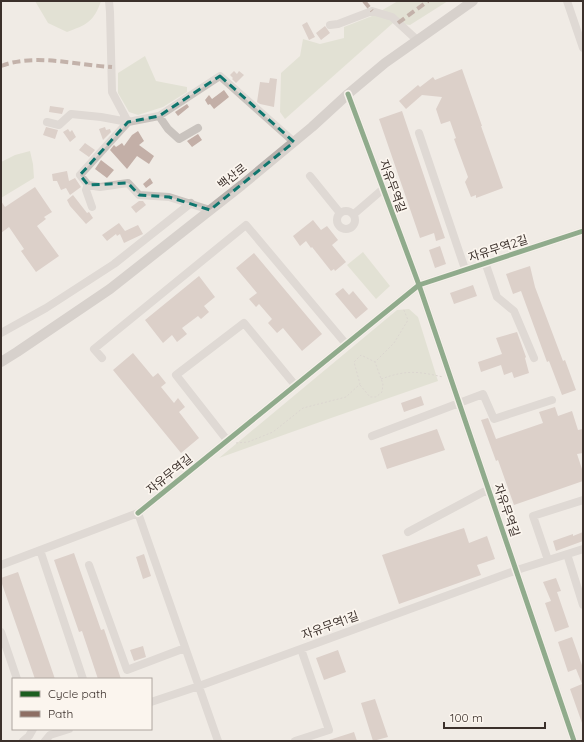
<svg xmlns="http://www.w3.org/2000/svg" width="584" height="742" font-family="Quicksand,'Noto Sans KR',sans-serif">
<rect width="100%" height="100%" fill="#f0ebe5"/>
<path fill="#d1d6bf" d="M35,1H101C94,22 86,25 67,32L48,23Z
M398,1H448L410,25L393,23L285,119L280,112L281,73L300,56L303,39L320,44L344,38V27L372,16Z
M145,56L156,81L187,87V92L163,107L138,115L129,112L118,93V73Z
M30,151L33,164L34,178L1,198V162L15,155Z
M363,252L390,286L376,299L347,265Z
M409,309L418,317L438,381L334,417L219,458L397,310Z"/>
<path fill="#c3afa7" d="M307,22L315,37L309,40L302,25Z
M325,26L330,33L321,40L316,33Z
M462,69L482,126H481L503,188L476,198V195L471,197L465,182L468,177L454,139L456,138L450,121L441,124L436,109L442,97L422,95L406,109L399,101L418,85L420,87L433,77L435,80Z
M234,71L237,74L239,71L244,75L236,83L232,79L233,78L230,75Z
M270,78L277,79L274,107L260,104L257,102L260,82L269,83Z
M224,90L229,97L214,109L210,104L208,105L205,100L209,95L212,99Z
M187,104L189,107L178,116L175,112Z
M50,106L64,108L62,114L49,112Z
M402,111L445,238L436,241L434,233L420,238L379,119Z
M46,127L58,130L55,139L43,135Z
M105,127L106,130L110,129L111,132L103,140L99,129Z
M68,129L70,132L72,130L76,137L70,142L63,132Z
M138,131L144,141L139,145L154,156L149,164L137,156L127,169L110,150L114,145L116,147L122,143L124,146L132,135Z
M198,134L202,140L192,147L187,141Z
M85,143L95,150L89,157L79,150Z
M101,160L114,170L107,178L95,169Z
M67,171L69,181L75,178L81,187L70,195L66,188L61,190L57,181H53L52,174Z
M150,178L153,183L146,188L143,184Z
M35,187L52,212L44,217L46,219L37,226L59,256L36,272L21,251L24,249L9,227L1,233V201L5,207Z
M73,195L87,213L89,212L93,218L86,224L70,206L67,200Z
M139,201H143L146,205L136,213L131,207Z
M313,220L321,230L327,226L338,240L332,245L346,262L335,271L334,269L331,271L312,247L311,248L306,241L300,246L293,236Z
M119,223L125,231L138,225L143,234L124,243L120,234L117,236L116,234L107,241L102,235Z
M440,246L446,264L435,268L429,250Z
M254,253L322,334L302,351L283,328L277,333L268,323L272,319L259,304L256,307L249,299L257,293L236,268Z
M530,266L535,287L563,361L565,360L576,390L562,395L549,361L547,362L521,291L513,294L506,274Z
M199,276L215,297L204,306L209,312L201,319L198,316L182,328L187,334L177,342L172,335L163,343L145,320Z
M473,285L477,296L454,304L450,293Z
M343,288L349,295L353,291L368,309L356,319L335,294Z
M517,332L526,357L525,358L529,373L514,378L512,372L504,375L501,365L481,372L478,362L502,354L496,338Z
M133,353L153,377L158,373L166,383L161,387L174,403L178,398L185,407L179,412L199,438L181,453L113,370Z
M421,396L424,405L404,412L401,403Z
M555,407L558,416L572,411L578,430L583,429V453L577,454L583,472V481L514,505L498,460L496,461L481,420L488,418L496,439L543,423L539,412Z
M437,429L445,450L387,469L380,448Z
M464,528L469,543L487,536L495,559L477,565L481,575L399,604L382,555Z
M583,532V541L556,551L553,541L573,534V536Z
M74,553L101,630L104,629L121,679H98L82,631L79,632L54,560Z
M144,554L151,576L143,579L136,557Z
M18,572L55,679H35L1,581V578Z
M556,578L561,591L557,592L569,627L555,632L545,603L551,601L543,582Z
M572,637L583,668L582,723L570,689L582,684L576,669L568,672L558,642Z
M143,646L146,657L134,661L130,650Z
M338,650L346,672L324,680L316,658Z
M375,699L388,737L373,741L361,703Z
M354,732L357,741H329V740Z"/>
<g fill="none" stroke-linecap="round" stroke-linejoin="round">
<path stroke="#c2bbb6" stroke-width="1" stroke-dasharray="2 2" stroke-linecap="butt" d="M381,379C406,370 417,371 443,377
M360,385L370,397H376L382,392L383,384L375,362
M236,443L248,442L273,432L303,408L346,397L360,384L354,362L361,355L375,362L394,343L408,320L403,308"/>
<path stroke="#c9c3be" stroke-width="8" d="M109,1L110,12L112,92L128,122L80,175L88,185L100,187L128,183L139,195L169,197L210,210
M567,1L583,48
M330,25L338,24L372,11L392,17L417,40
M348,94L419,285L574,741
M159,116L168,129L179,139L198,128
M47,122L59,125L71,114L101,117L128,122L159,116L220,76L294,142
M419,133L465,269
M310,176L340,213
M88,185L86,190L92,207
M337 220a9 9 0 1 1 18 0a9 9 0 1 1-18 0Z
M354,214L383,189
M485,262L497,297L514,311L534,358
M1,333L46,308L114,264L191,203
M102,358L94,349L246,225L346,344
M372,436L483,394L494,419L552,400
M227,440L176,375L244,323L295,385
M138,513L419,285L583,231
M408,532L489,489
M40,550L83,679
M567,554L583,605
M548,560L533,516L583,500
M1,565L138,513L218,741
M89,565L127,670L185,648
M1,632L17,679
M151,702L199,686L517,570L583,549
M23,741L29,736L33,729
M45,741L50,735L69,729
M295,741L329,730L301,649"/>
<path stroke="#b8b1ad" stroke-width="10" d="M1,362L17,352L110,289L242,185L312,127L348,94L385,63L473,1"/>
<path stroke="#8d6e63" stroke-width="4" stroke-dasharray="8 4" stroke-linecap="butt" d="M364,1L372,11
M398,23L428,1
M1,66C35,53 76,65 112,67"/>
<g stroke="#fbf5ee" stroke-width="8">
<path id="cycleway" d="M348,94L419,285L574,741
M138,513L419,285L583,231"/>
</g>
<use href="#cycleway" stroke="#1b5e20" stroke-width="5"/>
</g>
<path d="M0 0H584V742H0ZM220,76L294,142L210,210L169,197L139,195L128,183L88,185L80,175L128,122L159,116Z" fill="#f0ebe5" fill-opacity=".55" fill-rule="evenodd"/>
<path fill="none" stroke="#0f766e" stroke-width="3" stroke-dasharray="8 5" stroke-linejoin="round" d="M220,76L294,142L210,210L169,197L139,195L128,183L88,185L80,175L128,122L159,116Z"/>
<g text-anchor="middle" dominant-baseline="central" stroke-width="3.5" stroke-linejoin="round" paint-order="stroke">
<g font-size="12" fill="#3b302b" stroke="#fbf5ee">
<text transform="translate(232 176) rotate(-38)">백산로</text>
<text transform="translate(393 186) rotate(70)">자유무역길</text>
<text transform="translate(498 248) rotate(-18)">자유무역2길</text>
<text transform="translate(169 474) rotate(-39)">자유무역길</text>
<text transform="translate(507 510) rotate(71)">자유무역길</text>
<text transform="translate(330 625) rotate(-20)">자유무역1길</text>
</g>
</g>
<rect width="584" height="742" fill="none" stroke="#3b302b" stroke-width="4"/>
<rect x="12" y="678" width="140" height="52" fill="#fbf5ee" stroke="#aea6a0"/>
<rect x="20" y="691" width="20" height="6" fill="#1b5e20" stroke="#aea6a0"/>
<text x="48" y="698" font-size="12" fill="#3b302b">Cycle path</text>
<rect x="20" y="711" width="20" height="6" fill="#8d6e63" stroke="#aea6a0"/>
<text x="48" y="718" font-size="12" fill="#3b302b">Path</text>
<path d="M444 722v6h101v-6" fill="none" stroke="#3b302b" stroke-width="2"/>
<text x="450" y="722" font-size="12" fill="#3b302b" stroke="#fbf5ee" stroke-width="3" paint-order="stroke">100 m</text>
</svg>
